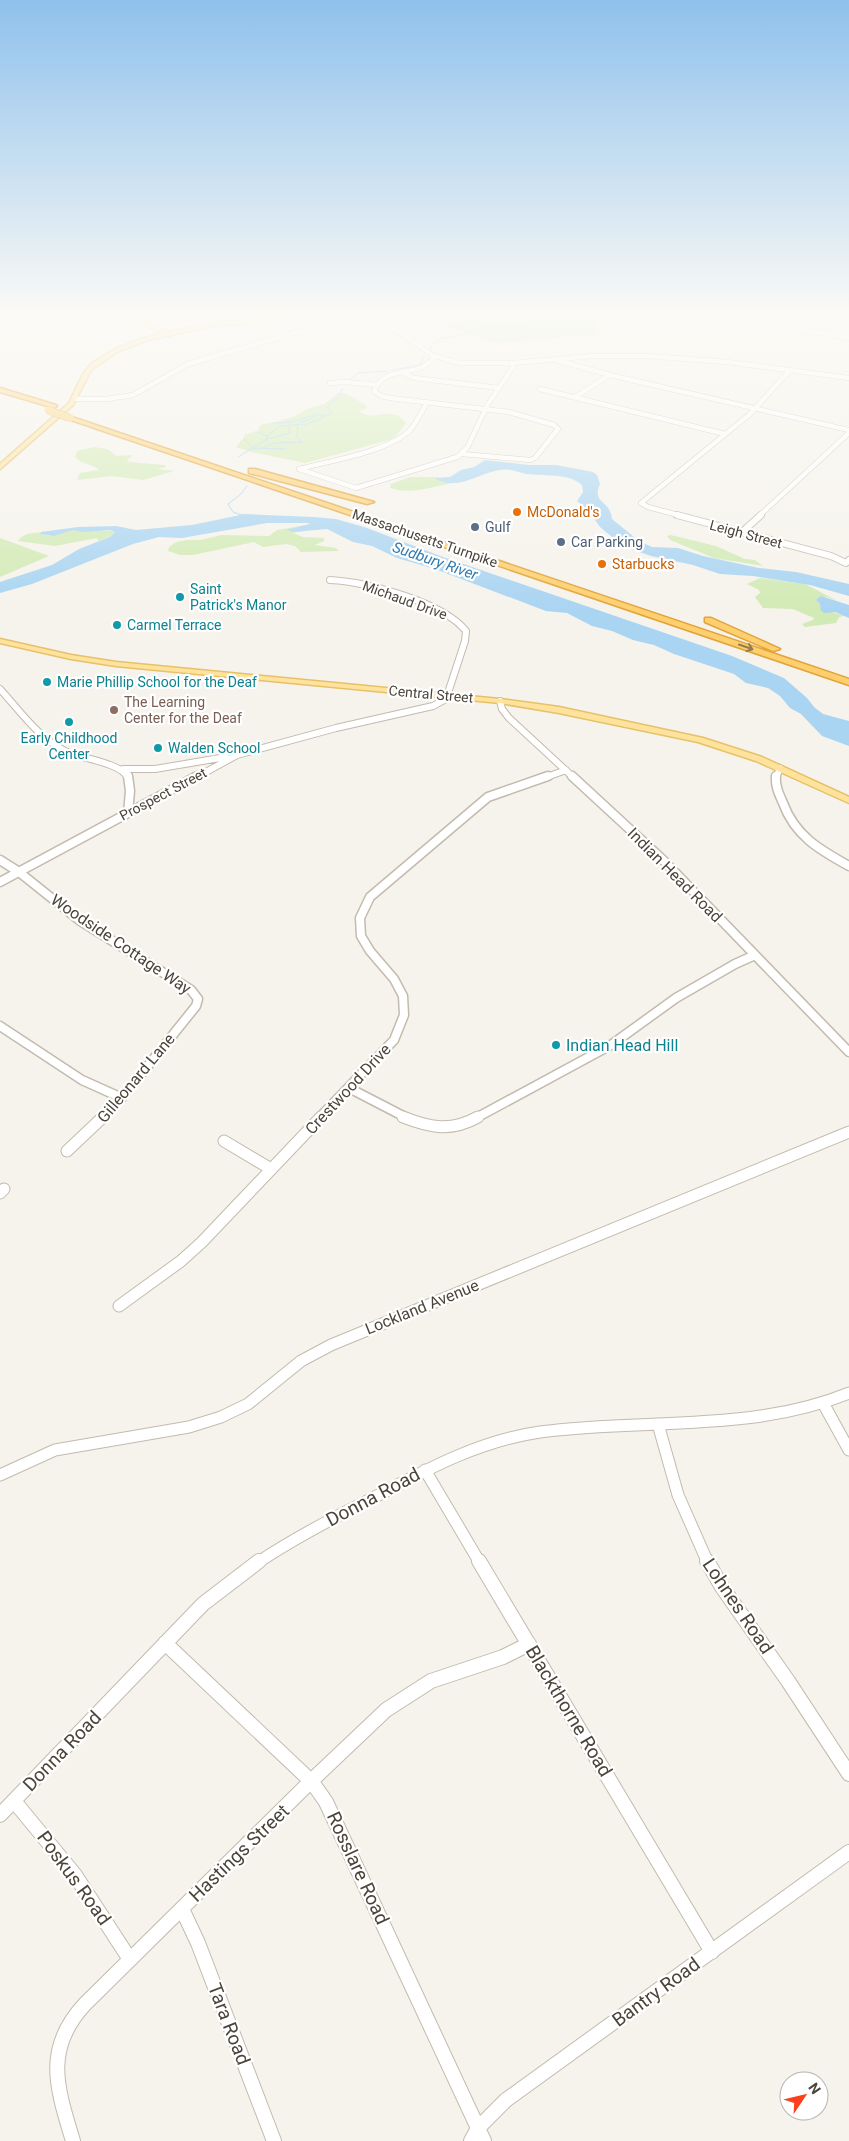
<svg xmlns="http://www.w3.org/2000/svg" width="849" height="2141" font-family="Roboto,sans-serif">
<rect width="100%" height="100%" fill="#f6f3ec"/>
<path fill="#d2eab5" d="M132,315H203L146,322Z
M476,315H594L597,334L494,343L444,325Z
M339,393H345L367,406V408L359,411C374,424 390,403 406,423L396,436L389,440L305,463L251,452L236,447L245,436V433L247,434L259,430V427L262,424L272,423L293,417L307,409L324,404Z
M94,447L107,449L117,456L131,455L132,456L127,460L129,462L165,465L166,467L157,469L174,471L143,480L111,476L79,480L77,479L80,473L99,470C93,464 82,465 75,457L77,451Z
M410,477H440L437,478L441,482L452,483C432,487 410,495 390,488L391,484Z
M311,524L322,528L293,533L303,537L324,538V541L315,545L336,548L339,551L301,552L295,546L286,544L263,547L254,542L193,555H180L168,551L169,547L176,542L187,540H201L221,535L269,536L277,530Z
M73,530C83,531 109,529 115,532L110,537L98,541L97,538L55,546L18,541L20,538L27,534L41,532L39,533C52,539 60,532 73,530Z
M671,535L716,546L745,559L755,560L763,566L714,558L670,540L667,536Z
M0,538L49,556L0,577Z
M760,578L805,584L838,601L827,597L816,600L820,604L821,608L844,616L839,617L836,623L805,627L802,624L813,620L814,618L793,609L763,608L755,597L760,593L759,590L747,584Z"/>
<path fill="#a9d4f2" d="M485,460L529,465H556L593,472L597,475L600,484C591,504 610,499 612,519L639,541L652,547L678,548L703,556L759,568L796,572L849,584V596L810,585L753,576L720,574L693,565L651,556L628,548L618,542L600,527L588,510L577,501L583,492L582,485C570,473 542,476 526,474C517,472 510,468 500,470C478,473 461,490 437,480L436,478L450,477L461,470L474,467Z
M245,514L314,517L336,519L367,528L443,557L732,656L784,678L807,698L814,707L823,714L849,721V746L822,736L801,714L790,708L780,696L768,688L746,683L734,674L674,654L654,645L633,640L612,631L592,626L567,613L546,611L435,569L397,558L372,546L353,542L327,529L293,532L286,530L310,524L308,523H267L182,538L159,537L133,544L32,584L0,593V582L52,565L79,549L110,537L115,532L110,530L83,532L73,530L54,536L40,534L41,532L78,527L116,526L136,530L192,525Z
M821,596L849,605V618L835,612L825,613L821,611L820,604L816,600Z"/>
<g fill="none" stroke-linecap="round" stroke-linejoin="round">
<path stroke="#a9d4f2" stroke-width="1" d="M430,351L432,345L441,338L454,337L483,327L528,326L550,315
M392,370L420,365L424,356
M350,380L358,373L387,371
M272,423H279
M278,423L293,422L316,414
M258,432L267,436
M244,439L253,448L286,449
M267,439L290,433L289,426
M264,447L275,443L302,442L297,437L298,424L318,415H326
M238,457L267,439V436L280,426L308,424L332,413L327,407L338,397L343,388
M244,516L233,512L228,504L241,494L247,486"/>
<path stroke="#a9d4f2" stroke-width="2" d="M241,515L244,516"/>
<g stroke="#c2bbae" stroke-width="5.5">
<path id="minor-far4" d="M351,315L388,324L432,355L459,363H513L592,356H648L727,362L849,378
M639,315L647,332
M718,315L849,338
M803,330L813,319L810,315
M435,357C431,360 427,365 422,367C404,375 383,369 374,391L381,396L390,398L509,412L554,425L558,429L535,458L530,460L462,454
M556,360L610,375L849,430
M401,372L414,378L499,388
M330,383L346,382L376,385
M540,389L725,434
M575,397L610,375
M75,399H107L133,395L188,364L356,315
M299,469L356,488L457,457L467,448L488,404L513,367V363
M299,469C329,461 386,452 408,432C416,425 421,412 427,403
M682,516L648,507L641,503L750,414L790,370
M759,516L849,433"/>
</g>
<g stroke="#c2bbae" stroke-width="8">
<path id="minor-far3" d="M677,515L831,556L846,563L849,560
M742,532L761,515
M0,689C21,712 42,743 72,754C87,759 122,764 128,778
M500,701L502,709L509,718L574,778
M123,769H155L226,757
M195,778L237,755L336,728L433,706L446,699L465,641L466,631C443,602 367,582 330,580
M544,778L566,770
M776,778L780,768"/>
</g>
<g stroke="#c2bbae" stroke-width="11">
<path id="minor-far2" d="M128,776L130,791L128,813
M572,776L663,860L849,1052
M776,776C775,786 779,794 783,803C795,836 820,850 849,866
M0,860L19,872L79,920L191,990L198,999L196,1006L135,1082L102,1118
M0,882L197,776
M0,1026L82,1080L122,1098
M349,1088L407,1118
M319,1118L394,1040L404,1015L403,996L394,979L370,951L361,936L360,918L370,897L488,797L548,776
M476,1118L611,1045L676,998L735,964L755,955"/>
</g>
<g stroke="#c2bbae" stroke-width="13">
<path id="minor-far1" d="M403,1117C431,1128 451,1132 478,1117
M224,1141L271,1169
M67,1151L103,1117
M0,1193L4,1189
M119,1306L181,1261L202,1242L321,1117
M823,1403L849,1450
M658,1424L678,1495L708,1563
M425,1470L480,1563
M0,1475L55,1450L189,1427L221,1417L248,1404L301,1361L331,1345L849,1132
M257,1563C293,1539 331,1519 369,1500C424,1471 477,1441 540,1432C643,1418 751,1433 849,1393"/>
</g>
<g stroke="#c2bbae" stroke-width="16">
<path id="minor" d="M479,1561L712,1952
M707,1561L722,1587L788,1681L849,1774
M165,1643L312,1782L326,1802L484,2141
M14,1801L75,1875L129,1958
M0,1815L203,1604L259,1561
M182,1909L198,1943L274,2141
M73,2141C57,2088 43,2049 85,2004L309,1783L386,1710L431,1681L503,1657L529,1644
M471,2141L478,2128L506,2100L849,1852"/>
</g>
<g stroke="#e6c16a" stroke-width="3">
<path id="major" d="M125,315H132L167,332L243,319L302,315H337L208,327L145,341L117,352L91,370L73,405L0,469V464L69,403L83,374L91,364L113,350L141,339L162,333Z
M0,639L71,655L116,662L500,699L559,707L703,738L762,757L849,797V803L756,761L698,742L559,713L500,703L116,666L71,659L0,643Z"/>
</g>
<g stroke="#e0a43c" stroke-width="3">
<path id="highway" d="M0,388L56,405L57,406L54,408L0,392Z
M68,417H72L849,679V685L68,419Z
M249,469H255L374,502L367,504L249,473Z
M705,618H711L780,649L773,651L705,622Z"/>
</g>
<use href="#minor-far4" stroke="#fff" stroke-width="4.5"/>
<use href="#minor-far3" stroke="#fff" stroke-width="6"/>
<use href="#minor-far2" stroke="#fff" stroke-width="8"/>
<use href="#minor-far1" stroke="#fff" stroke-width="11"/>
<use href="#minor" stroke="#fff" stroke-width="14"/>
<use href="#major" fill="#ffe39c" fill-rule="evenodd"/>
<use href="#highway" fill="#ffcf6e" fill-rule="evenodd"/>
<g stroke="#e0a43c" stroke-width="8" stroke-linecap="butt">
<path id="highway-bridge" d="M48,410L70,418"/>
</g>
<use href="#highway-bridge" stroke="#ffcf6e" stroke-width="7"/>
</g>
<defs><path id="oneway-shaft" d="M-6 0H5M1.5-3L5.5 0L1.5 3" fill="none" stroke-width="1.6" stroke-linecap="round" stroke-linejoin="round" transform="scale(1.25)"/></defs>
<use stroke="#937c4e" href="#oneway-shaft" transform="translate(746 647) rotate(19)"/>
<linearGradient id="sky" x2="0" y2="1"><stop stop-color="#8fc1ec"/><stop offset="0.51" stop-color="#fbfaf6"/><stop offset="1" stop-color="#fbfaf6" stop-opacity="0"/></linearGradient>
<rect width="849" height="614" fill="url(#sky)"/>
<g fill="#e8710a" stroke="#fff" stroke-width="2">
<circle cx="517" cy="512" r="5"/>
<circle cx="602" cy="564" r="5"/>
</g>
<g fill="#5c6f8a" stroke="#fff" stroke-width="2">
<circle cx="475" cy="527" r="5"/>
<circle cx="561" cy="542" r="5"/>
</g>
<g fill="#0f9aa8" stroke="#fff" stroke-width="2">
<circle cx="180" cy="597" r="5"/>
<circle cx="117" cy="625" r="5"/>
<circle cx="47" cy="682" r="5"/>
<circle cx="69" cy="722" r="5"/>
<circle cx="158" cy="748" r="5"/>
<circle cx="556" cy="1045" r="5"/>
</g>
<circle fill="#8d6e63" stroke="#fff" stroke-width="2" cx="114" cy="710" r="5"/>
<g text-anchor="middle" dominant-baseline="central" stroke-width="4.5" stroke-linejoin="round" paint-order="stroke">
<g font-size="14" fill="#c56008" stroke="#fff" text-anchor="start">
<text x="527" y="512">McDonald's</text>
<text x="612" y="564">Starbucks</text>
</g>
<g font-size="14" fill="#4e5e75" stroke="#fff" text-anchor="start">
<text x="485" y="527">Gulf</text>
<text x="571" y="542">Car Parking</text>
</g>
<g font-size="14" fill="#4b4439" stroke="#fff">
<text transform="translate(746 534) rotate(15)">Leigh Street</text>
<text transform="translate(425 538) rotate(19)">Massachusetts Turnpike</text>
<text transform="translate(405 600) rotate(20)">Michaud Drive</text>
<text transform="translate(431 694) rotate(5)">Central Street</text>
<text transform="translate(163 794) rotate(-28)">Prospect Street</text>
</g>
<g font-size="14" fill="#0d838f" stroke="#fff" text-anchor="start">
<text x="190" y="589">Saint<tspan x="190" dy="16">Patrick's Manor</tspan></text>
<text x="127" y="625">Carmel Terrace</text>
<text x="57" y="682">Marie Phillip School for the Deaf</text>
<text x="69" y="738" text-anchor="middle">Early Childhood<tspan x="69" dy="16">Center</tspan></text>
<text x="168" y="748">Walden School</text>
</g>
<g font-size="14" fill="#785e54" stroke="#fff" text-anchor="start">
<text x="124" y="702">The Learning<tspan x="124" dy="16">Center for the Deaf</tspan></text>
</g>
<g font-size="15" font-style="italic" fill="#2e7ab2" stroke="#fff">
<text transform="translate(435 561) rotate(19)">Sudbury River</text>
</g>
<g font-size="16" fill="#4b4439" stroke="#fff">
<text transform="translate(675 875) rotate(45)">Indian Head Road</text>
<text transform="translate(121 944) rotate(34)">Woodside Cottage Way</text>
<text transform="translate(136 1078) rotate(-50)">Gilleonard Lane</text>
<text transform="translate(348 1089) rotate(-47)">Crestwood Drive</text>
<text transform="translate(422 1307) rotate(-22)">Lockland Avenue</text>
</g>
<g font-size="16" fill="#0d838f" stroke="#fff" text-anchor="start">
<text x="566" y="1045">Indian Head Hill</text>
</g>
<g font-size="19" fill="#4b4439" stroke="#fff">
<text transform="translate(373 1497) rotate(-28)">Donna Road</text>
<text transform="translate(738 1606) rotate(56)">Lohnes Road</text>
<text transform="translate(569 1711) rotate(59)">Blackthorne Road</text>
<text transform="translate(62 1751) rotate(-46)">Donna Road</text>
<text transform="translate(239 1853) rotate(-44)">Hastings Street</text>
<text transform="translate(358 1868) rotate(65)">Rosslare Road</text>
<text transform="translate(74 1878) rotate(54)">Poskus Road</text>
<text transform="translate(656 1992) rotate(-36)">Bantry Road</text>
<text transform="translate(229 2024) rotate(69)">Tara Road</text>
</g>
</g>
<g transform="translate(804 2096) rotate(55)"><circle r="24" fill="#ffffff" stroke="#b7b4b0"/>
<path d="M0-4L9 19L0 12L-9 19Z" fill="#fc3f1d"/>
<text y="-8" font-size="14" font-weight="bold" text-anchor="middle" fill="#4b4439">N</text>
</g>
</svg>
